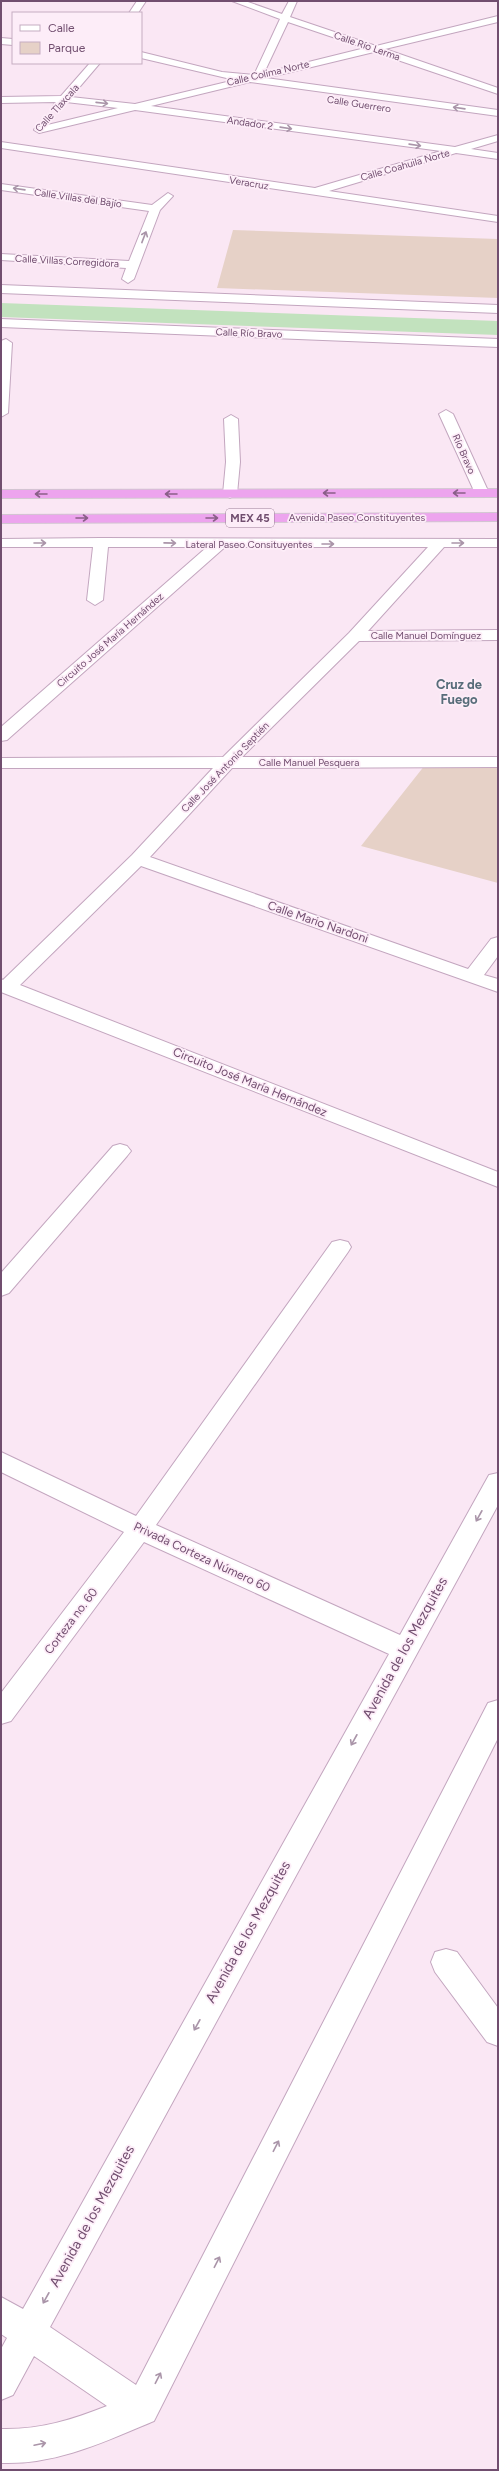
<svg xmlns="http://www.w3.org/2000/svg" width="499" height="2471" font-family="Figtree,sans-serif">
<rect width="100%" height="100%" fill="#fae7f4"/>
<path fill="#e6d1c7" d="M233,230L498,239V298L217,288Z
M425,765H498V883L361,846Z"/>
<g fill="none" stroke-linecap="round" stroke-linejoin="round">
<path fill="#c2e2be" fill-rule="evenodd" d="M1,303L498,321V335L1,317Z"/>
<g stroke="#c3a6bf" stroke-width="2">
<path id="minor" d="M137,1H146L138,13H129Z
M232,1H245L282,14L289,1H297L290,17L376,46L498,16V22L385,49L498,88V94L374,52L266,78L498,110V116L250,82L151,106L455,147L498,135V141L471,149L498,153V159L456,153L329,191L498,216V222L1,148V142L315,188L441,151L135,110L39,133L34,130L35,128L118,108L66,102L58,109L53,106L56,102L1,103V97L61,96L90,63H100L71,97L135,104L235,80L141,58V52L222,72L254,75L280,19ZM288,22L365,48L264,73Z
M1,38L13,39V45L1,44Z
M1,184L152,205L168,193L173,196L160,210L134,279L128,283L122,279L126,268L1,260V254L129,261L149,211L1,190Z
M1,285L498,305V313L1,293Z
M1,319L498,339V347L1,327Z
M6,339L12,343L8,413L1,417V341Z
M446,410L453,414L489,493L487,496L482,497L475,493L439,414Z
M231,415L238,419L240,462L237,494L230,498L223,494L226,462L224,419Z
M101,538L498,539V547H444L368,631L498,630V640L359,641L242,757H498V767L232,768L150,857L468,969L491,939L498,937V956L484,975L498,979V992L141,866L20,985L498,1172V1187L1,992V979L3,980L132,855L213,768H1V758L223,757L349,633L428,547H225L7,740L1,741V727L207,547H108L103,600L95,605L87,600L93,547H1V539Z
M120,1144L127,1146L131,1151L127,1156L9,1293L1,1296V1273L113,1146Z
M340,1240L348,1242L351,1247L348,1252L156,1525L400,1635L489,1475L498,1473V1505L50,2327L136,2385L488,1703L498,1700V1738L154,2421C104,2442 56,2465 1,2463V2429C39,2430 72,2420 107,2406L34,2356L13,2395L1,2400V2349L7,2338L1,2334V2297L23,2309L389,1654L144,1542L11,1721L1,1724V1693L124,1532L1,1472V1452L136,1516L332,1242Z
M446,1949L457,1952L498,2008V2046L487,2042L435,1972L431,1962L435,1952Z"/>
</g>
<g stroke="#d2c6d1" stroke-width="2">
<path id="highway" d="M498,489V497L1,498V490Z
M498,513V521L1,523V515Z"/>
</g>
<use href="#minor" fill="#fff" fill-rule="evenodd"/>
<use href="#highway" fill="#eda4ee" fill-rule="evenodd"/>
</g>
<defs><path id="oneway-shaft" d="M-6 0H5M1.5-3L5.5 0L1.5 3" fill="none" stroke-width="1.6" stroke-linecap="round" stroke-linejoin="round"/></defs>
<g stroke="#aa95a9">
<use href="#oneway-shaft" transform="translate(102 103) rotate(6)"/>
<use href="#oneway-shaft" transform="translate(459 108) rotate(-172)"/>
<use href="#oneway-shaft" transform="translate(286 128) rotate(8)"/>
<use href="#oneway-shaft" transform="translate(415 145) rotate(8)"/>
<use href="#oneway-shaft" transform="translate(19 189) rotate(-172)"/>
<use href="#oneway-shaft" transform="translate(144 237) rotate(-69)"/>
<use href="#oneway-shaft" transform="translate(40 543)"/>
<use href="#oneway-shaft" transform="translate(170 543) rotate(1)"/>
<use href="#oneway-shaft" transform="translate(458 543)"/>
<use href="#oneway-shaft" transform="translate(328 544)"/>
<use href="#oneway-shaft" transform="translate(479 1516) rotate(119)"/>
<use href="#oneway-shaft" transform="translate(354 1740) rotate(119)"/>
<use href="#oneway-shaft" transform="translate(197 2025) rotate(119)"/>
<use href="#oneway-shaft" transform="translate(276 2146) rotate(-63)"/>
<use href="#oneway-shaft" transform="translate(217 2262) rotate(-63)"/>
<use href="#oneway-shaft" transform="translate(46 2298) rotate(119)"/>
<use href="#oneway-shaft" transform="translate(158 2378) rotate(-63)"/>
<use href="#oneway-shaft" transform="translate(40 2444) rotate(-12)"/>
</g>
<g stroke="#8a5f88">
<use href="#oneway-shaft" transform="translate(329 493) rotate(180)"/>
<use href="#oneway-shaft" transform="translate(459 493) rotate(180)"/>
<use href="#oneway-shaft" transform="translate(41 494) rotate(180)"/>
<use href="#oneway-shaft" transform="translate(171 494) rotate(180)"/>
<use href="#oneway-shaft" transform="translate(82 518)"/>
<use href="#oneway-shaft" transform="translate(212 518)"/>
</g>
<g text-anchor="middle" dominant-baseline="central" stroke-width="3.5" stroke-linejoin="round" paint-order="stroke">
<g font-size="10" fill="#714e6f" stroke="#fdedf8">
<text transform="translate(367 46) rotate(19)">Calle Río Lerma</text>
<text transform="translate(268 73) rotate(-13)">Calle Colima Norte</text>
<text transform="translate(359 104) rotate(9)">Calle Guerrero</text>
<text transform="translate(57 108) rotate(-48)">Calle Tlaxcala</text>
<text transform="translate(250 123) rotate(8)">Andador 2</text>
<text transform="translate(405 165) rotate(-16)">Calle Coahuila Norte</text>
<text transform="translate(249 183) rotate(9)">Veracruz</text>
<text transform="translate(78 198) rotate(8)">Calle Villas del Bajío</text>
<text transform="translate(67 261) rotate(3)">Calle Villas Corregidora</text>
<text transform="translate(249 333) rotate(2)">Calle Río Bravo</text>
<text transform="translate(464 454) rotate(66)">Río Bravo</text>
<text x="357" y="517">Avenida Paseo Constituyentes</text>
<text x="249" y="544">Lateral Paseo Consituyentes</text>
<text x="426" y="635">Calle Manuel Domínguez</text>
<text transform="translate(110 640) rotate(-41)">Circuito José María Hernández</text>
<text x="309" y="762">Calle Manuel Pesquera</text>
<text transform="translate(225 767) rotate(-46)">Calle José Antonio Septién</text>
</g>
<rect fill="#fdedf8" stroke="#9b7e98" stroke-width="1" x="226" y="509" width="48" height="18" rx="3"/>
<g font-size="11" font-weight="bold" fill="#714e6f">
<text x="250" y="518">MEX 45</text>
</g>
<g font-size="12" fill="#714e6f" stroke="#fdedf8">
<text transform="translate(318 922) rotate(19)">Calle Mario Nardoni</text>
<text transform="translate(250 1082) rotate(22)">Circuito José María Hernández</text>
<text transform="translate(202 1557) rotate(25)">Privada Corteza Número 60</text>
<text transform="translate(71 1621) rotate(-53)">Corteza no. 60</text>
</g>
<g font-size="13" font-weight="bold" fill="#586d7a" stroke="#fdedf8">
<text x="459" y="684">Cruz de<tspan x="459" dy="15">Fuego</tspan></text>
</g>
<g font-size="14" fill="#714e6f" stroke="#fdedf8">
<text transform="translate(405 1648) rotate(-61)">Avenida de los Mezquites</text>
<text transform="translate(248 1932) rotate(-61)">Avenida de los Mezquites</text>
<text transform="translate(92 2216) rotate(-61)">Avenida de los Mezquites</text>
</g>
</g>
<rect width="499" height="2471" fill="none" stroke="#714e6f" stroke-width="4"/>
<rect x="12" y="12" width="130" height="52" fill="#fdedf8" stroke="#c5adc1"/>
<rect x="20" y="25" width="20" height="6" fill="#ffffff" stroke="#c5adc1"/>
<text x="48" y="32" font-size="12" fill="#714e6f">Calle</text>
<rect x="20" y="42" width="20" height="12" fill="#e6d1c7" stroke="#c5adc1"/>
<text x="48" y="52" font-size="12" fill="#714e6f">Parque</text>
</svg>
